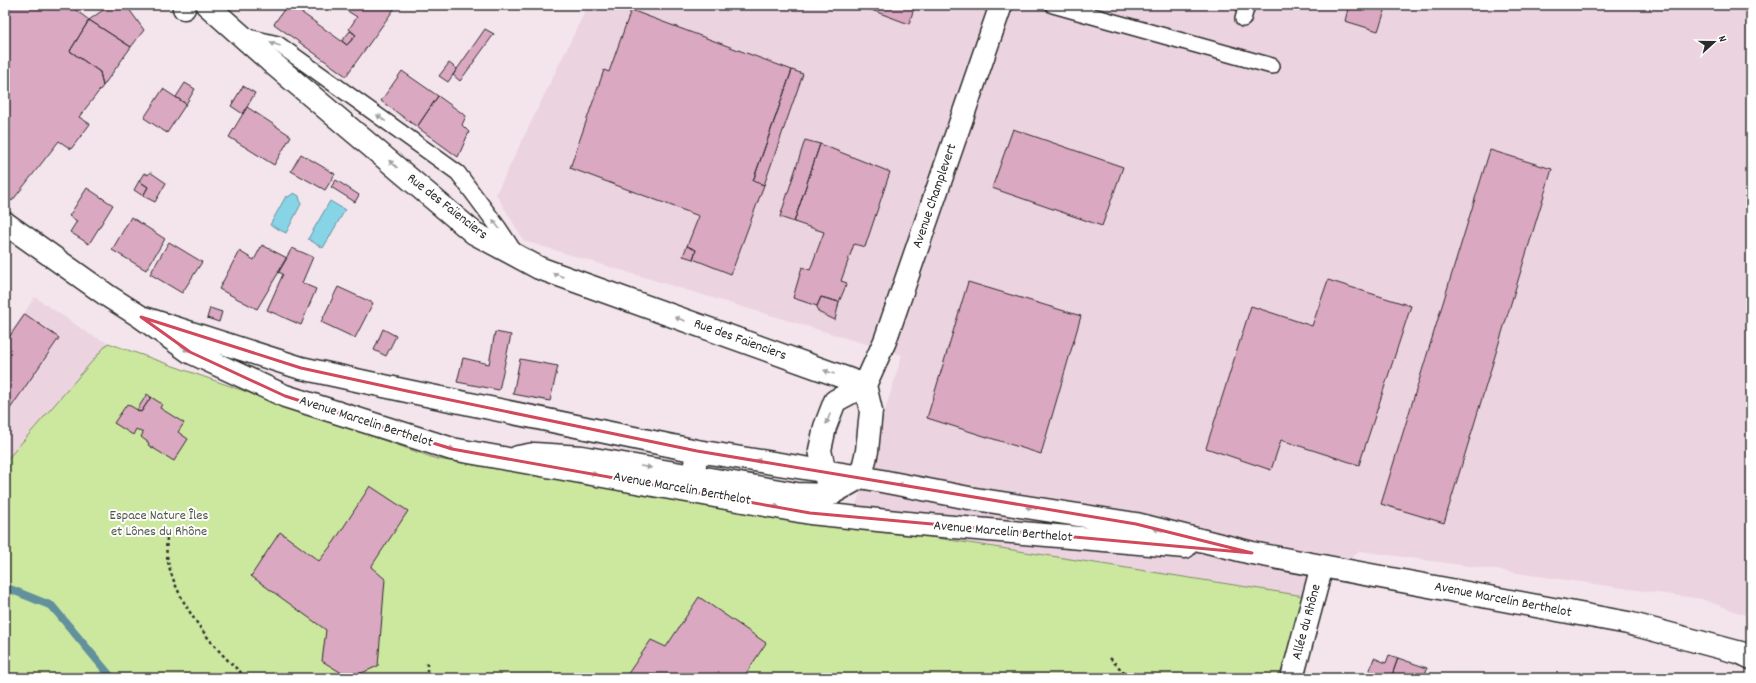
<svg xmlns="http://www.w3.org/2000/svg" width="1756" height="683" font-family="Dekko,sans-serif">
<rect width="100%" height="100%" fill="#f4e5ed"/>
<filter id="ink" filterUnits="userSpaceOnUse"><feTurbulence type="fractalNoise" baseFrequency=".025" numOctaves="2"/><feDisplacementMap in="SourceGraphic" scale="8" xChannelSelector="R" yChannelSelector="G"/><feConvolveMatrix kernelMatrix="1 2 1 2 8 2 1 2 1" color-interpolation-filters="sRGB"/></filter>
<g filter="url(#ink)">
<path fill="#ecd3e0" d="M588,5H1751V617L1701,599L1360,551L1287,608L5,510V340L35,297L91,335L170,370L412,453L849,528L902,355L524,241L496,194Z"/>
<path fill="#cce89f" stroke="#7c8a65" d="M108,343L437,459L1304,596L1283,678H5V462Z"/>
<path fill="#87d4e7" stroke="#62909c" d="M294,193L299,196L301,204L286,233L270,225L286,196L288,197Z
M330,201L345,210L323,248L308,239Z"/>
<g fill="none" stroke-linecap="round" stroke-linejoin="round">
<path stroke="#62909c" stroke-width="8" d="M5,587L52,606L112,678"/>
</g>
<path fill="#dba8c2" stroke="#2b2b2b" d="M5,5H69L89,20L70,51L100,72L103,86L79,117L90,124L71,149L59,141L12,201L5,195V139L10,132L5,129Z
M110,5H126L144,30L131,47L89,20Z
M287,5H291L347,45L356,35L349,29L357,17L338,5H397L346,76L274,24Z
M858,5H915L909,24Z
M1349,5H1387L1378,31L1345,21Z
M631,10L792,70L753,181L764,185L731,274L693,259L696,250L687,246L699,216L570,168L604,70L609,72Z
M89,20L131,47L103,86L100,72L70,51Z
M485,29L494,34L460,81L453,75Z
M350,31L356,35L347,45L342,41Z
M449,63L457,69L448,82L439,76Z
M792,70L803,74L764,185L753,181Z
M402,71L438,96L417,127L381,101Z
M185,83L195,89L186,104L176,97Z
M243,86L255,93L243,114L231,106Z
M163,89L186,104L167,133L144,118Z
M438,96L466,116L462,125L469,132L458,157L417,127Z
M247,107L291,136L274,165L229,137Z
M1013,129L1123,167L1102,226L992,188Z
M805,140L820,144L794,222L780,217Z
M820,144L890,172L865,247L854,244L841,281L847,283L839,302L821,297L817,306L793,298L802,267L810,270L824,232L794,222Z
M1490,150L1552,169L1444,523L1381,504Z
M301,154L335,174L325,190L291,171Z
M150,172L166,183L155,202L143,196L148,187L139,181L144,173L148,175Z
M336,180L359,195L355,202L331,187Z
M139,181L148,187L143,196L134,190Z
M87,188L113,205L89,244L70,232L77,221L69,216Z
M131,217L165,239L146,270L112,250Z
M169,242L202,262L182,293L150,274Z
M262,245L287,258L257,309L219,289L239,251L254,260Z
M687,246L696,250L693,259L683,256Z
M292,248L313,257L302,283L316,289L301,325L267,310L283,274L278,272Z
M1328,280L1411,306L1359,465L1281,440L1271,470L1206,448L1251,306L1312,326Z
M968,282L1081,316L1041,454L927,418Z
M338,287L373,303L355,338L321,322Z
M821,297L839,302L835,320L818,312L817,306Z
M210,308L222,312L219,322L207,318Z
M25,314L59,338L5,416V343Z
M383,329L396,336L386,356L374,350Z
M495,332L511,335L499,390L457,382L463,358L489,364Z
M520,359L558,366L550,401L513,394Z
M147,394L151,397L141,412L137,410Z
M151,397L162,404L160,408L184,423L178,432L188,439L174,461L148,445L149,443L141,437L143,433L136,429L133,435L114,423L127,404L141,412Z
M370,486L408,511L371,567L385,579L378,666L350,678L322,661L326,630L251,576L280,532L319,561L334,542Z
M699,597L766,643L743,678H625L651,640L666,647Z
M1389,655L1398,658L1391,678H1367L1374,658L1386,663Z
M1398,658L1427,668L1424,678H1391Z"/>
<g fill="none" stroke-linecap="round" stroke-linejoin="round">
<g stroke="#2b2b2b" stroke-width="18">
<path id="service" d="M1053,5L1272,66
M1243,19L1247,5
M244,36L278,44L458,173L498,227L516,254"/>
</g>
<g stroke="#2b2b2b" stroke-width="25">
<path id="minor" d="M207,5L270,61L474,233L539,268L865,385
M184,8L185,5
M865,385L885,341L1001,5
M518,457L534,454L582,457L797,494L829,495L861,477L867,451L871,411L865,385
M828,488L820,450L825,427L835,401L865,385
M1292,678L1322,566"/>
</g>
<g stroke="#2b2b2b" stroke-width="25">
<path id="tertiary" d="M5,223L108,296L141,317L190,352L285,396L452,449L810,513L907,523L1185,547
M141,317L301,368L407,391L697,451L861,477L969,498L1136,524L1252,553L1628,623L1741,653L1751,658
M691,491L697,451"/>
</g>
<path stroke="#2b2b2b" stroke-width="2.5" stroke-dasharray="3 3" stroke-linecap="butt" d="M167,538C160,583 213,652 248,678
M1110,658L1129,678
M427,663V678"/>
<use href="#service" stroke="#fff" stroke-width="15"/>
<use href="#minor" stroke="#fff" stroke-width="22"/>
<use href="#tertiary" stroke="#fff" stroke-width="22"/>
</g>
<defs><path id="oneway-solid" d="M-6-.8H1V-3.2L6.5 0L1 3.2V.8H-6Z"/></defs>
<g fill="#a0a0a0">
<use href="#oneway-solid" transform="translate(275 44) rotate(-160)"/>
<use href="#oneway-solid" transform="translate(381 118) rotate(-144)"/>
<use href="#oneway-solid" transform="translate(393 164) rotate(-140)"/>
<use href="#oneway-solid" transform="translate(496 224) rotate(-126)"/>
<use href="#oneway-solid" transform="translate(558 275) rotate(-160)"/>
<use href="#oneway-solid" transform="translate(680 319) rotate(-160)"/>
<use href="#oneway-solid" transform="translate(184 348) rotate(36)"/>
<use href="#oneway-solid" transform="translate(829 372) rotate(-160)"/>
<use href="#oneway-solid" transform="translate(828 419) rotate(112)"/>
<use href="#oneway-solid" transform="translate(449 448) rotate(15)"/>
<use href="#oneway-solid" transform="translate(761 461) rotate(-171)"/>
<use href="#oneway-solid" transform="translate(646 467) rotate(9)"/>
<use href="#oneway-solid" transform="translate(591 473) rotate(10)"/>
<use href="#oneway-solid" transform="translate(903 485) rotate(-169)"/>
<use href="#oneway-solid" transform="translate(774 506) rotate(10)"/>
<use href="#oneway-solid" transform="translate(1031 508) rotate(-171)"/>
<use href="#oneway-solid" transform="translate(1159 530) rotate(-166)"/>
</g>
</g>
<path fill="none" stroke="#d1495b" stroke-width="3" stroke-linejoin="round" d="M141,317L301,368L407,391L697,451L1136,524L1252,553L810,513L452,449L285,396L190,352Z"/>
<g text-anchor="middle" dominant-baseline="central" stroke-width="4" stroke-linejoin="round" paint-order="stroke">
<g font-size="14" fill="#2b2b2b" stroke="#fff">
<text transform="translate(935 196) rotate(-71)">Avenue Champlevert</text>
<text transform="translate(447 207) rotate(38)">Rue des Faïenciers</text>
<text transform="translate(740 340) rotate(20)">Rue des Faïenciers</text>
<text transform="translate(366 422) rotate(18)">Avenue Marcelin Berthelot</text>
<text transform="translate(682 489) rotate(10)">Avenue Marcelin Berthelot</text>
<text transform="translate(1003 532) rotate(5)">Avenue Marcelin Berthelot</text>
<text transform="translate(1503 600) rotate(11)">Avenue Marcelin Berthelot</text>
<text transform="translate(1307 622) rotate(-75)">Allée du Rhône</text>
</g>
<g font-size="14" fill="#535a48" stroke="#fff">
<text x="159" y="516">Espace Nature Îles<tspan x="159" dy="16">et Lônes du Rhône</tspan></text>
</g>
</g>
<rect width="1756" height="683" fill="none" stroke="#fff" stroke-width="20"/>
<rect x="10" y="10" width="1736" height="663" fill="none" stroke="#2b2b2b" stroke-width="1.5" filter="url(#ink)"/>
<g transform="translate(1714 42) rotate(69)" stroke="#ffffff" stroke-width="3" paint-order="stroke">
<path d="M0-3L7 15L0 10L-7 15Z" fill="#2b2b2b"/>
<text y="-6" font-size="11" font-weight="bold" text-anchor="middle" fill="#2b2b2b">N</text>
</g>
</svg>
